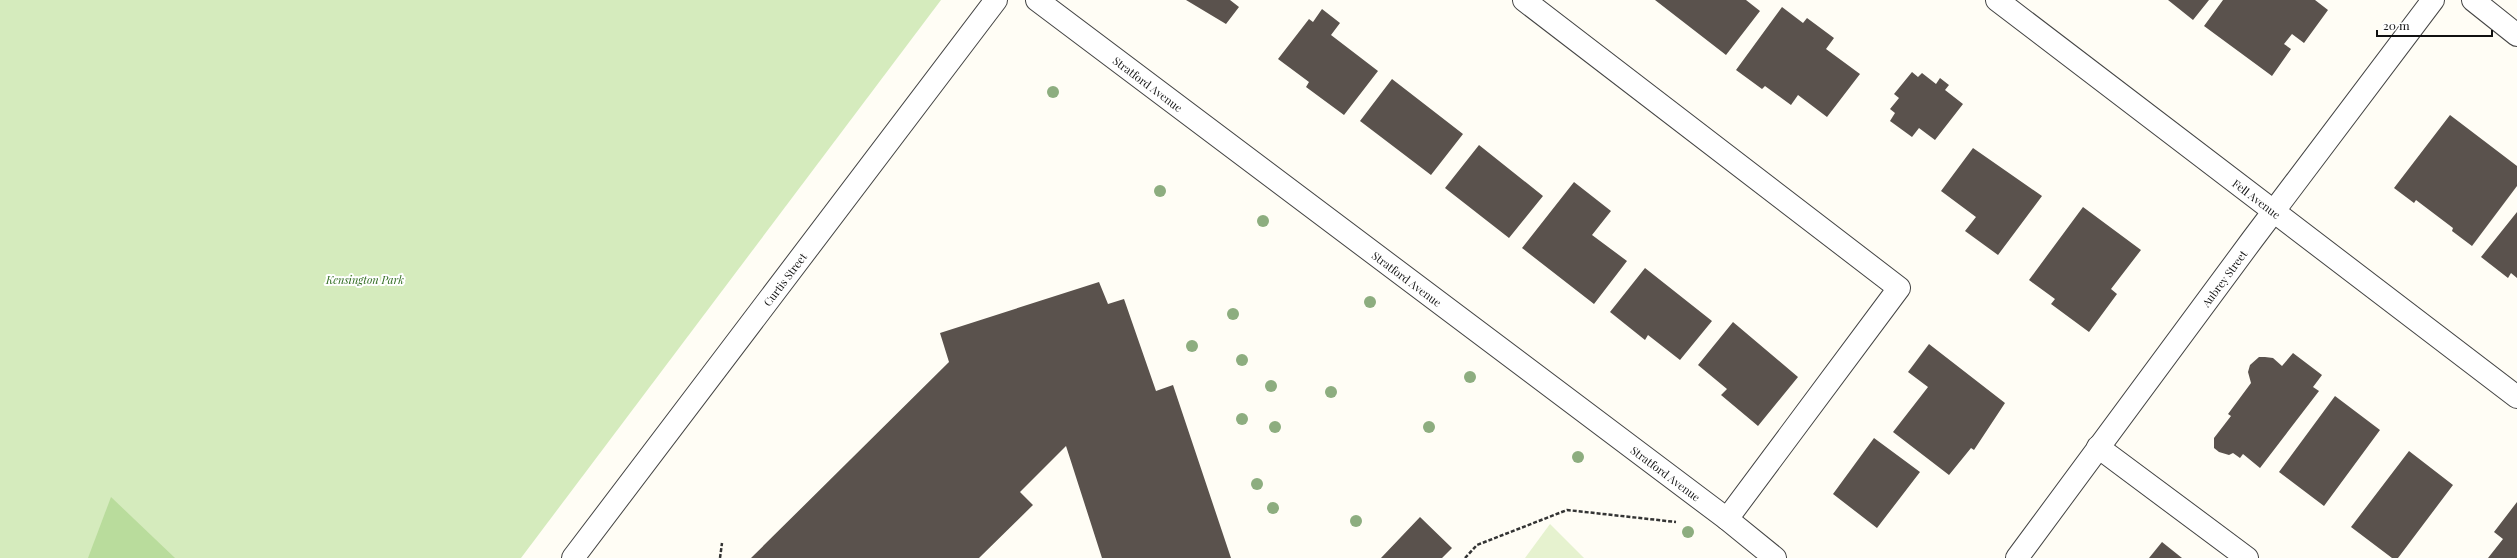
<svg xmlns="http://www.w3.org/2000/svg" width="2517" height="558" font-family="'Playfair Display',serif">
<rect width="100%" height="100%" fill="#fffdf5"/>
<path fill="#d5ebbd" d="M0,0H941L521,558H0Z"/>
<path fill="#b9dc9c" d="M111,497L175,558H88Z"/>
<path fill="#e6f2cf" d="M1550,524L1584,558H1525Z"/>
<path fill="#5a524d" d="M1186,0H1230L1239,7L1226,24Z
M1655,0H1746L1760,11L1726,55Z
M2168,0H2209L2193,20Z
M2223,0H2315L2328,10L2304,43L2292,34L2284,44L2291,49L2272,76L2204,26Z
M1782,7L1803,23L1807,18L1834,38L1826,49L1860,74L1827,117L1798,95L1791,105L1765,86L1762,89L1736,70Z
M1322,9L1340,23L1331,35L1378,71L1344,115L1306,87L1309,82L1278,59L1309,19L1313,22Z
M1912,72L1918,77L1922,73L1936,84L1940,78L1949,85L1945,90L1963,104L1935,140L1919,128L1912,137L1890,121L1895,113L1890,109L1899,98L1894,94Z
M1392,79L1463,134L1431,175L1360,121Z
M2450,115L2517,166V186L2472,246L2452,231L2453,228L2416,200L2414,203L2394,188Z
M1479,145L1543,196L1509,238L1445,188Z
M1973,148L2042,196L1998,255L1965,231L1976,217L1941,191Z
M1574,182L1611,211L1592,235L1627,261L1594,304L1522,248Z
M2083,207L2141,250L2111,289L2117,294L2089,332L2051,304L2055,299L2029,280Z
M2517,212V278L2511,273L2508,278L2481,257Z
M1645,268L1712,321L1680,360L1648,335L1645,340L1610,312Z
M1099,282L1108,304L1124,299L1156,391L1173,385L1231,558H1102L1066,446L1020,492L1033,505L979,558H751L949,362L940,333Z
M1733,322L1798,377L1758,426L1721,395L1727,389L1698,365Z
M1929,344L2005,403L1974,450L1971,448L1949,475L1893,432L1928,387L1908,372Z
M2293,353L2322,375L2313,387L2319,391L2260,468L2243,454L2240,458L2233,453L2229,455L2219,452L2214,448V438L2231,416L2228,414L2251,383L2248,372L2250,365L2259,357H2265L2273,358L2282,366Z
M2335,396L2380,430L2324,506L2279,472Z
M1874,438L1920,472L1877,528L1833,494Z
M2409,451L2453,485L2398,558H2392L2351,527Z
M2517,502V558H2488L2503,539L2494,532Z
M1420,517L1452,548L1442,558H1381Z
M2162,542L2182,558H2149Z"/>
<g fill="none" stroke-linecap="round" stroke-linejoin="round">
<g stroke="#444" stroke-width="24">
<g id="minor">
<path id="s1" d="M1037,0L1727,519L1775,558"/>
<path d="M1524,0L1899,288L1727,519"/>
<path id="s2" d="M1997,0L2517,397"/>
<path d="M2473,0L2517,35"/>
<path d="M2098,447L2247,558"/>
<path id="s3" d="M573,558L996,0"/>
<path id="s4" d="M2017,558L2252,240L2433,0"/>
</g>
</g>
<path stroke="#333" stroke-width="2.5" stroke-dasharray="4 2" stroke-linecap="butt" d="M720,558L722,543
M1465,558L1477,545L1567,510L1676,522"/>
<use href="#minor" stroke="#fff" stroke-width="22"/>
</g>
<g fill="#8dad7f">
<circle cx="1053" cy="92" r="6"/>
<circle cx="1160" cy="191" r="6"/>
<circle cx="1263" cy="221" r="6"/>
<circle cx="1370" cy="302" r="6"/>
<circle cx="1233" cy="314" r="6"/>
<circle cx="1192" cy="346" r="6"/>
<circle cx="1242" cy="360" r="6"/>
<circle cx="1470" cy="377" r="6"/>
<circle cx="1271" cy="386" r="6"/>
<circle cx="1331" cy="392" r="6"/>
<circle cx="1242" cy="419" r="6"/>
<circle cx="1275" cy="427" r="6"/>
<circle cx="1429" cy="427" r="6"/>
<circle cx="1578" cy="457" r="6"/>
<circle cx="1257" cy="484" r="6"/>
<circle cx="1273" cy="508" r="6"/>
<circle cx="1356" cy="521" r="6"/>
<circle cx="1688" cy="532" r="6"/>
</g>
<g text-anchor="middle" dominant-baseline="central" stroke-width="4" stroke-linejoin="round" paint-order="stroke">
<g font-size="11" fill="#111" stroke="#fff">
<text stroke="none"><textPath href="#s1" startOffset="139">Stratford Avenue</textPath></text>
<text stroke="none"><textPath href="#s2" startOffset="327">Fell Avenue</textPath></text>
<text stroke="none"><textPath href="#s1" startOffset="463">Stratford Avenue</textPath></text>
<text stroke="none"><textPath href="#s4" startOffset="348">Aubrey Street</textPath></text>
<text stroke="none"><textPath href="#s3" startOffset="350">Curtis Street</textPath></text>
<text stroke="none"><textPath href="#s1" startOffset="787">Stratford Avenue</textPath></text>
</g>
<g font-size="11" font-style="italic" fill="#2f6b1f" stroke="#fff">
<text x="365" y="279">Kensington Park</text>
</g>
</g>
<path d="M2377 30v6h115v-6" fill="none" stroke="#111111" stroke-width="2"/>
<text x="2383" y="30" font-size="12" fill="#111111" stroke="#ffffff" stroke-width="3" paint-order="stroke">20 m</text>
</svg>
